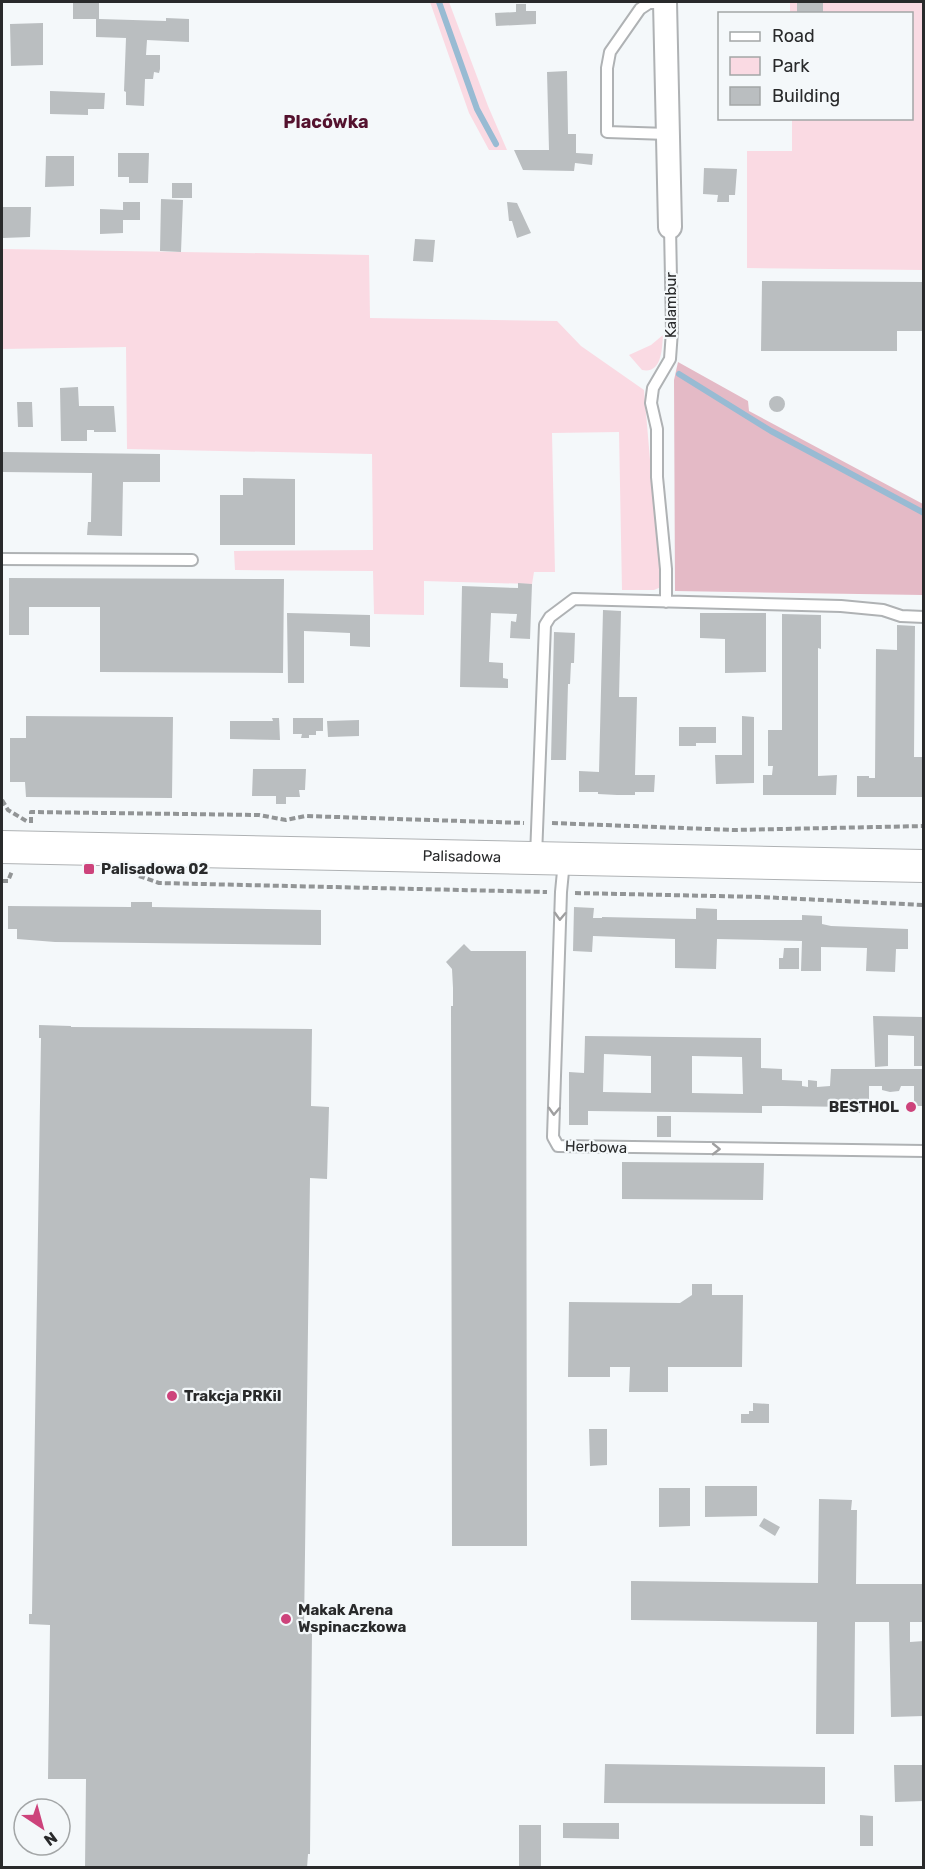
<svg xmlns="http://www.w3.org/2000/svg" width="925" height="1869" font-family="Rubik,sans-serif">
<rect width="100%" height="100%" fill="#f4f8fa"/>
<path fill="#fadae3" d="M430,2H449L488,106L507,150H489L469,113Z
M790,2H923V270L747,268V151H792V119L912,118V14L790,13Z
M2,249L369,255L370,318L557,321L581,346L644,390L661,587L654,590H622L619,432L552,433L555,572H534L532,584L424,581V615L374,614L373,571L235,570L234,551L373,550L372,454L127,449L126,347L2,349Z
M663,335C662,349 662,374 642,370L629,355L651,345Z"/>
<path fill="#e4bac6" d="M678,362L748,401L749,411L923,504V595L675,591L674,380Z"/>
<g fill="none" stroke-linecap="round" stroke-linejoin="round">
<path stroke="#98bbd3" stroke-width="6" d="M439,2L477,109L496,144
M679,374L771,431L924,513"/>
</g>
<path fill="#babec0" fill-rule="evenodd" d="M73,2L99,3V19L166,21V18L189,19V42L147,40L146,55H160V69L159,73L154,72L153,79H145L144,106L126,105V92L124,91L126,38L96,37V19H73Z
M797,2H823V14H797Z
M516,4H526V11H536V24L496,26L495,13L516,12Z
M43,23V65L11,66L10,24Z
M567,71L568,134H576V153L593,154L592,165L575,163L574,171L523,170L514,150H549L547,72Z
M50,91L105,93L104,109H88V115L50,114Z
M118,153H149L148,183H129V177H118Z
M46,156H74V186L45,187Z
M704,168L737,169L735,195H729V202H717L718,195L703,194Z
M172,183H192V198H172Z
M161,199L183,200L181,252L160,251Z
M123,202H140V220H123V233L100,234V209L123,210Z
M507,202L517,203L531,233L517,238L512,221H509Z
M3,207H31L30,237L3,238Z
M415,239L435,240L433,262L413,261Z
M762,281L924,282V331H897V351H761Z
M78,387L79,406H114L116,432H94V430H87V441H61L60,388Z
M769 404a8 8 0 1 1 16 0a8 8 0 1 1-16 0Z
M17,402H32L33,427H18Z
M2,452L160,454V482H123L122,536L87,535L88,522H91L92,473L2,472Z
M243,478L295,479V545H220V495H243Z
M9,578L284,579L283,673L100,672V607H29V635H9Z
M518,583L532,584L530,639L510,638L511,621L516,622L517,614L491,613L489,662L503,663V678L508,679V688L460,687L462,586L518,588Z
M603,610L621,611L619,697H637L635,775H655L654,792H635V795H617L598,794V792H579V771L599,772Z
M287,613L370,615V647L350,646V633L304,631V683H288Z
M700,613H766V672L725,673V639L700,638Z
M782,614L821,615V649L818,648V776L837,775L836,795H763V775H772L773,766H768V730H782Z
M897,625L915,626L914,757H924V797H857V776H869V778H875L876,649L897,650Z
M554,632L575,633L574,663H571L570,684H568L566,760H551Z
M26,716L173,717L172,798L26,797L25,782H10V738H26Z
M742,716L754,717V783L716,784L715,755H742Z
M272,718H279L280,740L230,739V721H273Z
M293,718H323V731H316V735H309V738H301L302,734H293Z
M359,720V736L328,737L327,721Z
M679,727H716V743H696V746H679Z
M253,769H306L305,790H299L300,797H286V804H276V796H252Z
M131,902H152V907L321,910V945L55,942L17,939V929H8V906L131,907Z
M574,907L594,908L593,918H602V917L696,919V908L717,909V920H802V915L822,916V924L831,926L908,929V949H896L895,972L866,971L867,948L821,947V971H801L802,941L717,939L716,969L675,968V939L593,936L592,952L573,951Z
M464,944L471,951H526L527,1546H452L451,1006H453V988L452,969L446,962Z
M784,948H799V969H779V958H783Z
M873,1016L924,1017V1066H914V1036L888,1035V1066L875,1067Z
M39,1025L71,1026V1027L312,1029L311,1106L329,1107L327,1179L310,1178L304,1629L312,1630L310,1854H308L307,1868H85L86,1779H48L50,1625L29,1624V1614H32L41,1038H39Z
M585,1036L761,1038V1068L782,1069V1080L802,1081V1086L808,1087V1080L817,1081V1087L830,1086L831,1069H924V1106H914V1086H901L899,1091L890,1092L882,1090V1086H869V1111L860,1113L850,1111V1107L782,1106H762V1113L588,1111V1125H569V1072L584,1073ZM604,1054L651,1056V1093L603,1092ZM692,1056L742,1057L743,1094L692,1093Z
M657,1116H671V1137H657Z
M622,1162L764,1163L763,1200L622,1199Z
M692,1284H712V1295H743L742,1367H668V1392H629L630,1367H610V1377H568L569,1302L680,1303L692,1295Z
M753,1403L769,1404V1423H741V1414H749V1411H753Z
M589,1429H607V1465L590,1466Z
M705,1486H757V1516L705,1517Z
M659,1488H690V1526L659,1527Z
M819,1499L852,1500L851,1510H857L856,1584H924V1622H910V1642L924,1641V1716L891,1717L889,1622H855L854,1734H816L817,1622L631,1620V1581L818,1583Z
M764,1518L780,1527L775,1536L759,1526Z
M605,1764L825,1767V1804L604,1803Z
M894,1765H924V1801L895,1802Z
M860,1815L873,1816V1846H860Z
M563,1823H619V1839L563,1838Z
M519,1825H541V1868H519Z"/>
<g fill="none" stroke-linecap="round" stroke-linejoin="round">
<g stroke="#afb2b4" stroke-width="14">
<path id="lane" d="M666,3H649L640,9L610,52L607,68V132L668,134
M2,559L192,560
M666,602V569L657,477V429L651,403L653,388L670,359L672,331L670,227
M536,856L545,625L550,617L574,599L841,606L883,610L901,616L924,617
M564,861L561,892L553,1137L558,1146L924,1151"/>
</g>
<g stroke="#afb2b4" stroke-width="26">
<path id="street" d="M665,2L670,227"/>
</g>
<g stroke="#afb2b4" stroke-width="34">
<g id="secondary">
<path id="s1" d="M2,847L924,866"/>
</g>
</g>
<path stroke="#929596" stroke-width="4" stroke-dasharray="6 3" stroke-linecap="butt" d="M2,800L8,810L28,822
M31,823V812L259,815L286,820L305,816L524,823
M552,823L734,830L924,826
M139,876L159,883L547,892
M2,881H8L12,871
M575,893L761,897L924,905"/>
<use href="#lane" stroke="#fff" stroke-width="10"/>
<use href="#street" stroke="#fff" stroke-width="22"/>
<use href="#secondary" stroke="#fff" stroke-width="32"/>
</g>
<defs><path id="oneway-chevron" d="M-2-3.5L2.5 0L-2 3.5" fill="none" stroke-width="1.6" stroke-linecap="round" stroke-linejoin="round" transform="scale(1.5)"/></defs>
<g stroke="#9f9fa0">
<use href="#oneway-chevron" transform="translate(560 916) rotate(92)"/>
<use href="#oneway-chevron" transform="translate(554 1111) rotate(92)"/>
<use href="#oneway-chevron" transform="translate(716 1149) rotate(1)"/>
</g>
<g fill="#cd437b" stroke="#f4f8fa" stroke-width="2">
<rect x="83" y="863" width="12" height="12" rx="3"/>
<circle cx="911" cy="1107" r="6"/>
<circle cx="172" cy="1396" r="6"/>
<circle cx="286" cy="1619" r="6"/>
</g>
<g text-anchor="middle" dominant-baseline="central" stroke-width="4.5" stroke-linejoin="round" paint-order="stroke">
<g font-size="15" fill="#292a2b" stroke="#f4f8fa">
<text transform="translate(671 305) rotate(-90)">Kalambur</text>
<text stroke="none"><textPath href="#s1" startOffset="460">Palisadowa</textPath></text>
<text transform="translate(596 1147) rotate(2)">Herbowa</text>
</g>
<g font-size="15" font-weight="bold" fill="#292a2b" stroke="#f4f8fa" text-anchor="start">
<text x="101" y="869">Palisadowa 02</text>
<text x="899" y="1107" text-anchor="end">BESTHOL</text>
<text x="184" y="1396">Trakcja PRKiI</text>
<text x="298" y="1610">Makak Arena<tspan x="298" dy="17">Wspinaczkowa</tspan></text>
</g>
<g font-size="18" font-weight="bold" fill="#54122e" stroke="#f4f8fa">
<text x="326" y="122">Placówka</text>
</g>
</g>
<rect width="925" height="1869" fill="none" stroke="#292a2b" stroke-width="6"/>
<rect x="718" y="12" width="195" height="108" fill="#f4f8fa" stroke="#a3a6a7" stroke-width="1.5"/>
<rect x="730" y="32" width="30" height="9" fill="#ffffff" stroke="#a3a6a7" stroke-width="1.5"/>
<text x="772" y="42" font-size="18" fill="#292a2b">Road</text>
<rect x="730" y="57" width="30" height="18" fill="#fadae3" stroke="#a3a6a7" stroke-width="1.5"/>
<text x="772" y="72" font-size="18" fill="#292a2b">Park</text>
<rect x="730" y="87" width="30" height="18" fill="#babec0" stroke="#a3a6a7" stroke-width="1.5"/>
<text x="772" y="102" font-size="18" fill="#292a2b">Building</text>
<g transform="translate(42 1827) rotate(144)"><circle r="28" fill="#f4f8fa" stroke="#a3a6a7" stroke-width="1.5"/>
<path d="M0-4.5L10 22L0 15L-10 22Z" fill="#cd437b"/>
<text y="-9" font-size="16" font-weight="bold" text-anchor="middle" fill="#292a2b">N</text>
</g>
</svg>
